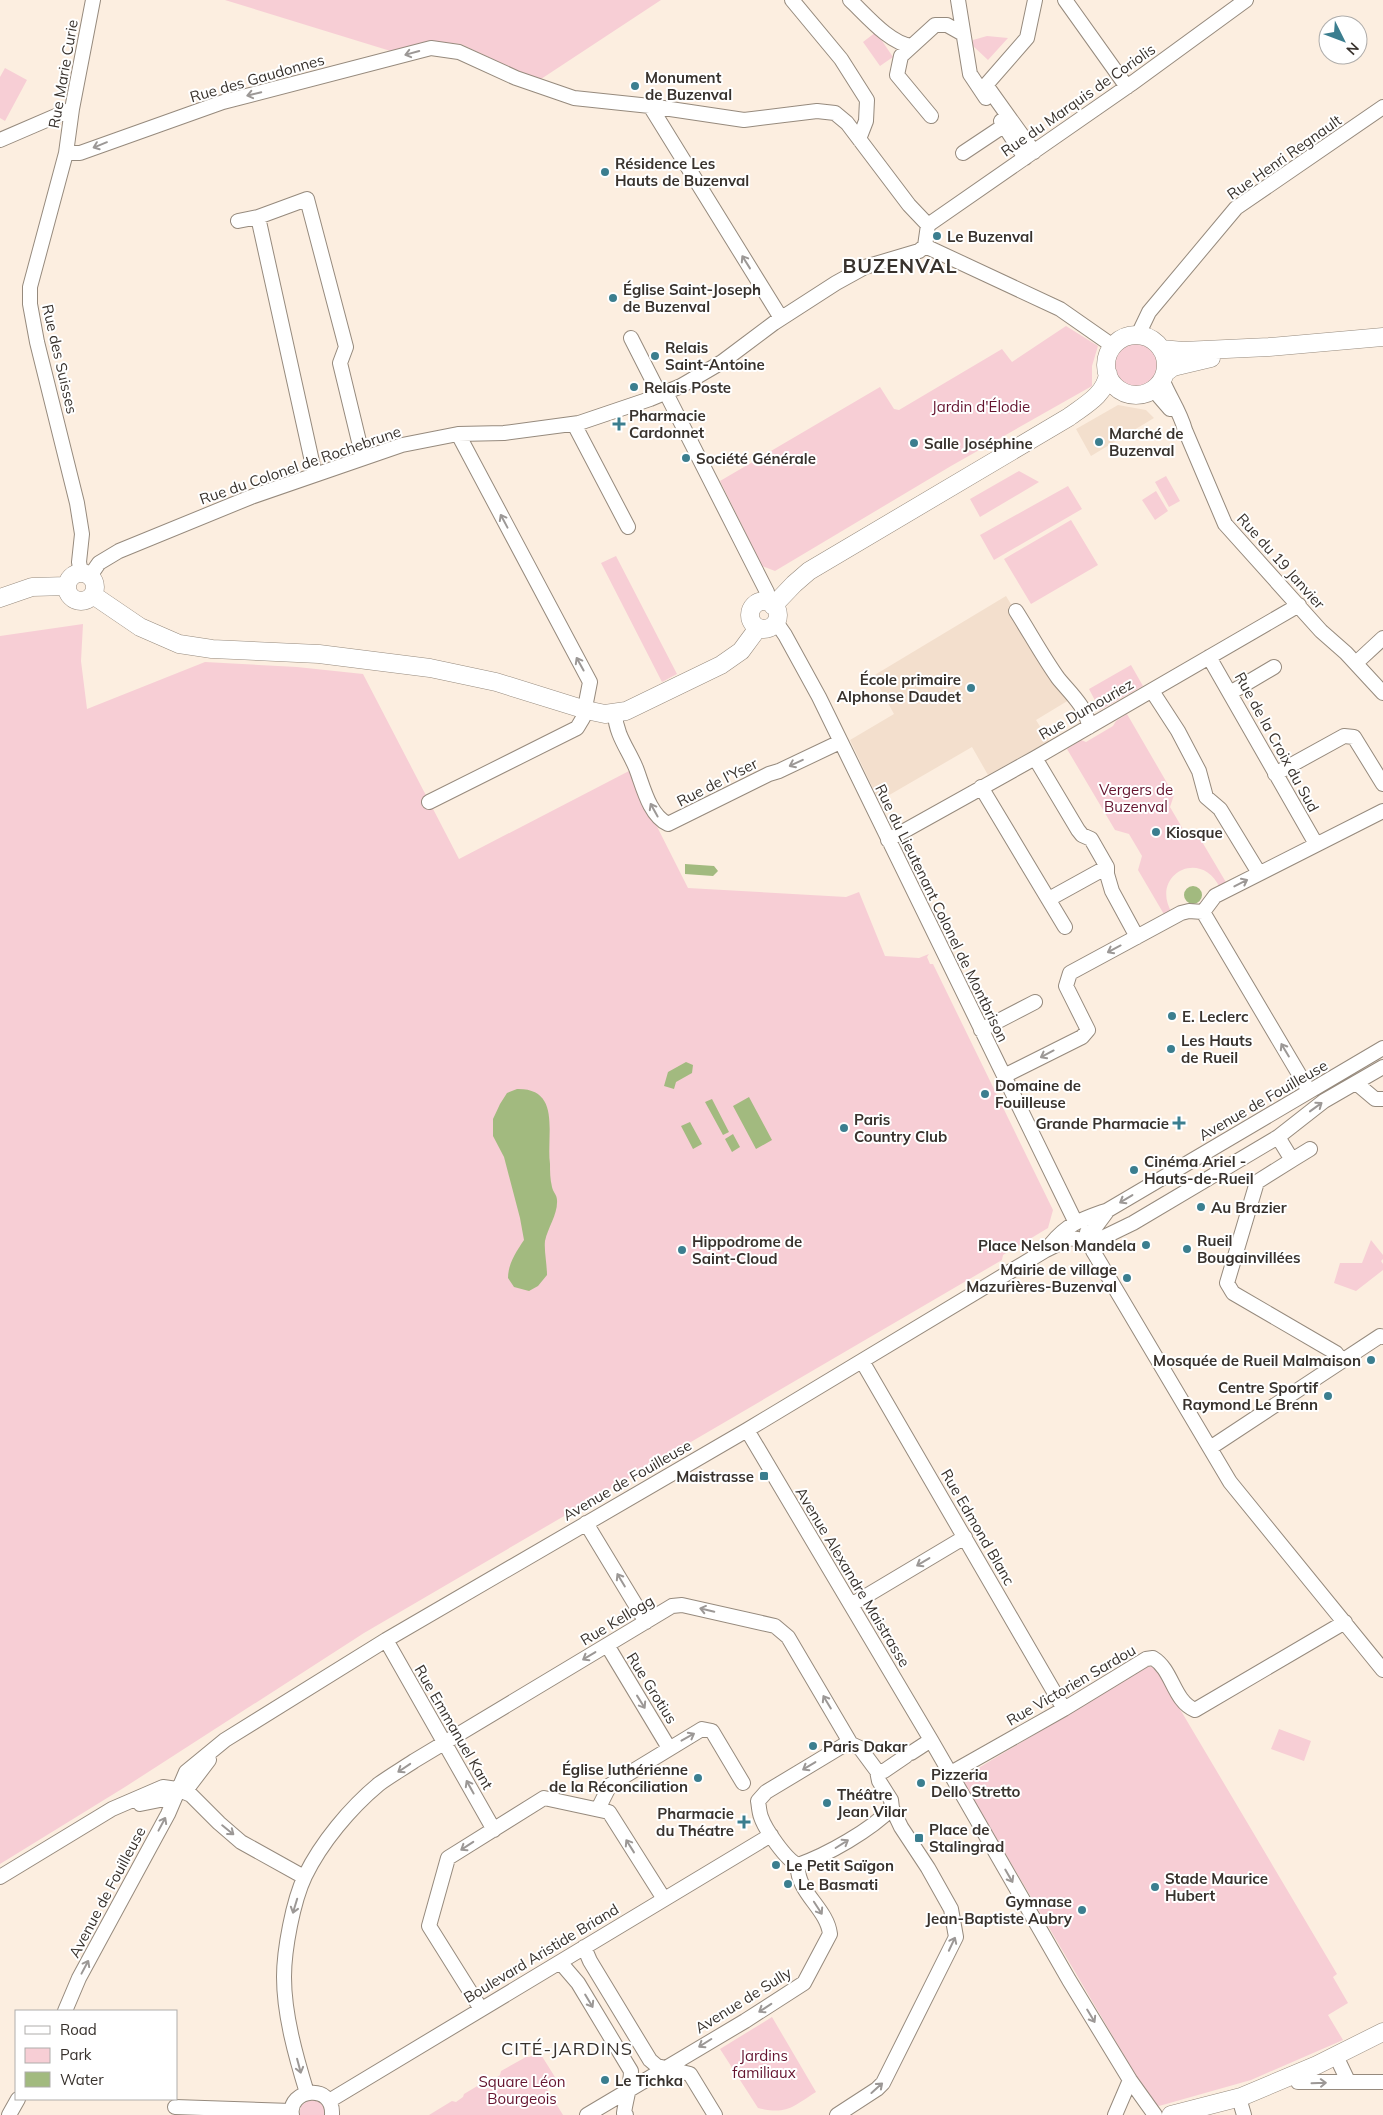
<svg xmlns="http://www.w3.org/2000/svg" width="1383" height="2115" font-family="Mulish,sans-serif">
<rect width="100%" height="100%" fill="#fceee0"/>
<path fill="#f3dfcd" d="M1118,405L1146,410L1154,418L1091,456L1076,429Z
M1006,596L1069,700L1036,720L1049,741L988,775L972,747L879,801L850,740L894,714L873,676Z"/>
<path fill="#f7ced5" d="M225,0H661L538,81L461,44L436,42L397,53Z
M876,32L893,57L880,66L863,42Z
M987,36L1008,38L988,60L972,45L973,40Z
M5,68L27,80L5,121L0,118V77Z
M1066,326L1098,346L1092,366V386L951,466L775,571L762,566L720,481L880,387L894,409L899,410L1002,349L1012,362Z
M1111 365a25 25 0 1 1 50 0a25 25 0 1 1-50 0Z
M1019,471L1039,482L980,517L970,499Z
M1166,476L1180,501L1169,507L1155,482Z
M1068,486L1082,509L994,560L980,535Z
M1156,491L1168,511L1155,520L1142,500Z
M1071,520L1098,565L1031,604L1004,559Z
M616,556L677,674L662,682L601,563Z
M83,624L81,661L87,709L205,662L297,667L363,674L459,859L629,771L688,888L846,897L859,892L885,956L919,958L929,954L927,957L930,964H933L1053,1210L1048,1228L1003,1255L1002,1260L364,1633L125,1787L0,1864V636Z
M1131,665L1143,686L1100,710L1089,689Z
M1127,714L1174,795L1170,807L1184,831L1198,835L1227,884L1220,888C1201,847 1149,875 1172,913L1165,916L1138,870L1142,856L1129,834L1115,830L1067,749L1081,740L1086,742L1113,726L1116,721Z
M1371,1240L1383,1255V1259L1381,1261L1383,1264V1270L1356,1291L1334,1283L1340,1263H1362Z
M1147,1667H1155L1337,1974L1333,1977L1348,2003L1328,2015L1343,2040L1251,2080L1159,2106L1152,2103L964,1783L965,1776Z
M1279,1729L1311,1741L1304,1761L1271,1749Z
M772,2017L816,2092C792,2107 787,2115 758,2108L720,2049Z
M537,2053H540L558,2082L547,2089L563,2115H429L452,2101L456,2102L463,2097L464,2094L489,2079L493,2080L500,2075L501,2071L526,2057H529Z
M310,2099C321,2100 324,2105 326,2115H299L301,2106Z"/>
<path fill="#a2ba7f" d="M685,864L714,866L718,871L713,876L685,874Z
M1184 895a9 9 0 1 1 18 0a9 9 0 1 1-18 0Z
M686,1062L693,1065L692,1073L676,1082L674,1089L664,1086L668,1072Z
M517,1089C562,1088 546,1135 550,1164C550,1171 550,1179 552,1187C553,1192 557,1195 557,1200C558,1214 548,1227 545,1241C544,1251 547,1264 547,1275L538,1286L529,1291L514,1287L508,1278C508,1264 516,1252 524,1240L520,1218L504,1157L493,1136V1119L500,1104L507,1093Z
M749,1097L772,1140L756,1149L733,1106Z
M712,1099L729,1132L723,1135L705,1102Z
M690,1122L702,1144L693,1149L681,1126Z
M733,1134L740,1147L732,1152L725,1139Z"/>
<g fill="none" stroke-linecap="round" stroke-linejoin="round">
<g stroke="#968a7d" stroke-width="16">
<path id="minor" d="M792,0L841,59L867,100L866,121L859,139
M850,0C866,15 890,44 912,46
M958,0L970,74L986,98
M1065,0L1127,87
M650,106L781,318
M931,116L897,75L901,56L935,25H947L963,34
M1001,121L1025,158
M0,140L72,109
M1034,152L986,85L1027,38L1035,0
M66,153H80L223,102L431,48L459,52L516,78L574,98L650,106L744,120L817,111L835,113L847,123L909,205L928,225
M963,153L1011,121
M238,221L258,217
M928,225L1131,84L1246,0
M925,246L1060,309L1113,346
M1138,335L1149,312L1236,208L1383,107
M631,338L660,395
M1162,379C1169,397 1180,411 1185,430L1225,524L1321,631L1346,653L1383,693
M1150,391L1157,394L1170,409
M666,393L767,592L768,602
M574,424L628,527
M315,475L258,217L307,199L346,347L340,363L363,458
M81,573L79,562L82,534L77,503L37,342L30,304V287L66,153L72,109L93,0
M90,576L99,563L119,551L251,497L402,445L458,434L504,433L579,423L650,399L681,386L722,362L774,323L836,283L865,267L919,251L925,246L928,225
M1016,611C1030,633 1043,657 1058,678C1069,692 1087,707 1089,727
M776,622L785,635L819,697L1075,1221
M1209,657L1316,844
M1356,663L1383,638
M1152,691L1178,731L1199,771L1206,797L1220,809L1259,873
M1230,693L1274,667
M615,714C616,735 628,749 636,768C643,786 649,815 668,824L769,774L779,771L840,742
M1035,758L1078,830L1082,835L1091,839L1107,867V874L1112,891L1137,937
M1275,774L1344,736L1354,737L1383,784
M981,787L1065,927
M429,802L577,728L583,718L590,682L458,434
M888,840L1035,758L1299,605
M1049,899L1107,867
M1203,912L1309,1091
M1203,912L1215,896L1383,811
M981,1030L1035,1002
M1004,1076L1082,1037L1088,1030L1066,986L1070,973L1181,913L1189,911L1203,912
M1356,1083L1375,1099H1383
M1278,1137L1292,1160L1257,1182L1227,1283L1233,1293L1336,1353L1342,1361
M1292,1160L1310,1149
M1108,1210L1094,1229L1093,1251L1230,1482L1383,1670
M1087,1232L1098,1240L1133,1223L1278,1137L1324,1101L1383,1067
M1051,1244C1068,1223 1083,1219 1108,1210L1383,1048
M862,1361L1064,1709
M747,1430L931,1740L1069,1980L1130,2080L1155,2115
M1210,1448L1380,1336L1383,1337
M586,1523L646,1622
M851,1605L965,1537
M386,1640L494,1830
M607,1645L669,1748
M911,1753L931,1740
M877,1771H884L906,1756
M949,1774L1064,1709L1146,1659L1153,1658C1173,1670 1173,1701 1195,1710L1345,1622
M140,1804L165,1799L177,1789L190,1785L209,1760
M598,1809L610,1785L702,1729L712,1731L743,1783
M0,1877L112,1809L163,1787L177,1789L191,1795L219,1823L241,1842L304,1877
M584,1947L590,1961L650,2060L657,2066L690,2074L715,2115
M560,1962L578,1983L631,2071C631,2084 626,2099 624,2113L626,2115
M481,2009L429,1926L448,1858L544,1798L609,1812L664,1899
M65,2011L79,1978L168,1814L186,1772L225,1740L386,1640L747,1430L1046,1250L1070,1238L1084,1240L1092,1236
M1336,2056L1348,2081
M1295,2074L1298,2082H1383
M307,2093C296,2057 284,2015 284,1977C284,1950 293,1901 305,1876C321,1843 350,1808 379,1784C390,1776 402,1769 414,1761L672,1606L682,1605L775,1626L788,1637L851,1744
M1239,2098L1244,2115
M329,2101L771,1835
M175,2107L291,2111
M9,2115L18,2099
M292,2115C287,2089 334,2082 332,2115
M587,2115L745,2021L804,1983L830,1934C827,1908 796,1892 798,1865
M837,2115L877,2089L883,2083L956,1937L951,1909L928,1868L901,1827L892,1808L891,1800L879,1781L877,1771L860,1748L851,1744L844,1745L766,1792L758,1801C759,1806 759,1812 761,1817C765,1829 786,1860 798,1865C827,1855 871,1830 892,1808
M1115,2115L1130,2080"/>
</g>
<g stroke="#968a7d" stroke-width="19">
<path id="major" d="M1106 365a30 30 0 1 1 60 0a30 30 0 1 1-60 0Z
M1161,349L1183,351L1269,347L1383,337
M1165,373L1173,367L1211,358
M67 587a14 14 0 1 1 28 0a14 14 0 1 1-28 0Z
M93,595L140,627L179,644L212,649L319,654L430,668L496,682L586,710L605,714L626,711L721,665L741,651L758,628
M0,598L32,587L67,586
M750 615a14 14 0 1 1 28 0a14 14 0 1 1-28 0Z
M773,606L794,584L809,571L1069,417C1085,405 1105,395 1108,374
M1171,2115L1241,2097L1317,2065L1383,2032"/>
</g>
<use href="#minor" stroke="#fff" stroke-width="14"/>
<use href="#major" stroke="#fff" stroke-width="18"/>
</g>
<defs><path id="oneway-shaft" d="M-6 0H5M1.5-3L5.5 0L1.5 3" fill="none" stroke-width="1.6" stroke-linecap="round" stroke-linejoin="round" transform="scale(1.25)"/></defs>
<g stroke="#9c9896">
<use href="#oneway-shaft" transform="translate(412 53) rotate(165)"/>
<use href="#oneway-shaft" transform="translate(254 94) rotate(166)"/>
<use href="#oneway-shaft" transform="translate(100 145) rotate(158)"/>
<use href="#oneway-shaft" transform="translate(746 262) rotate(-122)"/>
<use href="#oneway-shaft" transform="translate(504 521) rotate(-118)"/>
<use href="#oneway-shaft" transform="translate(580 664) rotate(-119)"/>
<use href="#oneway-shaft" transform="translate(796 763) rotate(155)"/>
<use href="#oneway-shaft" transform="translate(654 810) rotate(-119)"/>
<use href="#oneway-shaft" transform="translate(1241 883) rotate(-27)"/>
<use href="#oneway-shaft" transform="translate(1114 949) rotate(152)"/>
<use href="#oneway-shaft" transform="translate(1285 1050) rotate(-121)"/>
<use href="#oneway-shaft" transform="translate(1047 1054) rotate(152)"/>
<use href="#oneway-shaft" transform="translate(1316 1107) rotate(-36)"/>
<use href="#oneway-shaft" transform="translate(1126 1199) rotate(149)"/>
<use href="#oneway-shaft" transform="translate(923 1562) rotate(149)"/>
<use href="#oneway-shaft" transform="translate(621 1580) rotate(-121)"/>
<use href="#oneway-shaft" transform="translate(707 1610) rotate(-167)"/>
<use href="#oneway-shaft" transform="translate(589 1656) rotate(149)"/>
<use href="#oneway-shaft" transform="translate(641 1702) rotate(58)"/>
<use href="#oneway-shaft" transform="translate(827 1702) rotate(-121)"/>
<use href="#oneway-shaft" transform="translate(688 1737) rotate(-29)"/>
<use href="#oneway-shaft" transform="translate(809 1766) rotate(149)"/>
<use href="#oneway-shaft" transform="translate(404 1768) rotate(146)"/>
<use href="#oneway-shaft" transform="translate(470 1787) rotate(-119)"/>
<use href="#oneway-shaft" transform="translate(162 1824) rotate(-62)"/>
<use href="#oneway-shaft" transform="translate(228 1830) rotate(39)"/>
<use href="#oneway-shaft" transform="translate(842 1844) rotate(-32)"/>
<use href="#oneway-shaft" transform="translate(467 1846) rotate(147)"/>
<use href="#oneway-shaft" transform="translate(630 1846) rotate(-122)"/>
<use href="#oneway-shaft" transform="translate(1009 1876) rotate(60)"/>
<use href="#oneway-shaft" transform="translate(295 1906) rotate(107)"/>
<use href="#oneway-shaft" transform="translate(818 1908) rotate(57)"/>
<use href="#oneway-shaft" transform="translate(952 1944) rotate(-65)"/>
<use href="#oneway-shaft" transform="translate(85 1967) rotate(-62)"/>
<use href="#oneway-shaft" transform="translate(589 2001) rotate(59)"/>
<use href="#oneway-shaft" transform="translate(765 2008) rotate(147)"/>
<use href="#oneway-shaft" transform="translate(1091 2016) rotate(59)"/>
<use href="#oneway-shaft" transform="translate(705 2043) rotate(148)"/>
<use href="#oneway-shaft" transform="translate(299 2066) rotate(75)"/>
<use href="#oneway-shaft" transform="translate(1319 2083) rotate(-2)"/>
<use href="#oneway-shaft" transform="translate(877 2088) rotate(-42)"/>
</g>
<g fill="#3b7e8f" stroke="#fff" stroke-width="2">
<circle cx="635" cy="86" r="5"/>
<circle cx="605" cy="172" r="5"/>
<circle cx="937" cy="236" r="5"/>
<circle cx="613" cy="298" r="5"/>
<circle cx="655" cy="356" r="5"/>
<circle cx="634" cy="387" r="5"/>
<path d="M616.5 416.5h5v5h5v5h-5v5h-5v-5h-5v-5h5z"/>
<circle cx="1099" cy="442" r="5"/>
<circle cx="914" cy="443" r="5"/>
<circle cx="686" cy="458" r="5"/>
<circle cx="971" cy="688" r="5"/>
<circle cx="1156" cy="832" r="5"/>
<circle cx="1172" cy="1016" r="5"/>
<circle cx="1171" cy="1049" r="5"/>
<circle cx="985" cy="1094" r="5"/>
<path d="M1176.5 1115.5h5v5h5v5h-5v5h-5v-5h-5v-5h5z"/>
<circle cx="844" cy="1128" r="5"/>
<circle cx="1134" cy="1170" r="5"/>
<circle cx="1201" cy="1207" r="5"/>
<circle cx="1146" cy="1245" r="5"/>
<circle cx="1187" cy="1249" r="5"/>
<circle cx="682" cy="1250" r="5"/>
<circle cx="1127" cy="1278" r="5"/>
<circle cx="1371" cy="1360" r="5"/>
<circle cx="1328" cy="1396" r="5"/>
<rect x="759" y="1471" width="10" height="10" rx="2.5"/>
<circle cx="813" cy="1746" r="5"/>
<circle cx="698" cy="1778" r="5"/>
<circle cx="921" cy="1783" r="5"/>
<circle cx="827" cy="1803" r="5"/>
<path d="M741.5 1814.5h5v5h5v5h-5v5h-5v-5h-5v-5h5z"/>
<rect x="914" y="1833" width="10" height="10" rx="2.5"/>
<circle cx="776" cy="1865" r="5"/>
<circle cx="788" cy="1884" r="5"/>
<circle cx="1155" cy="1887" r="5"/>
<circle cx="1082" cy="1910" r="5"/>
<circle cx="605" cy="2080" r="5"/>
</g>
<g text-anchor="middle" dominant-baseline="central" stroke-width="4" stroke-linejoin="round" paint-order="stroke">
<g font-size="15" fill="#38322d" stroke="#fff">
<text transform="translate(63 74) rotate(-80)">Rue Marie Curie</text>
<text transform="translate(257 78) rotate(-16)">Rue des Gaudonnes</text>
<text transform="translate(1078 100) rotate(-35)">Rue du Marquis de Coriolis</text>
<text transform="translate(1284 157) rotate(-35)">Rue Henri Regnault</text>
<text transform="translate(60 359) rotate(77)">Rue des Suisses</text>
<text transform="translate(300 465) rotate(-19)">Rue du Colonel de Rochebrune</text>
<text transform="translate(1281 561) rotate(48)">Rue du 19 Janvier</text>
<text transform="translate(1086 709) rotate(-30)">Rue Dumouriez</text>
<text transform="translate(1277 742) rotate(61)">Rue de la Croix du Sud</text>
<text transform="translate(717 782) rotate(-27)">Rue de l'Yser</text>
<text transform="translate(942 913) rotate(64)">Rue du Lieutenant Colonel de Montbrison</text>
<text transform="translate(1263 1100) rotate(-30)">Avenue de Fouilleuse</text>
<text transform="translate(627 1480) rotate(-30)">Avenue de Fouilleuse</text>
<text transform="translate(978 1527) rotate(60)">Rue Edmond Blanc</text>
<text transform="translate(853 1577) rotate(59)">Avenue Alexandre Maistrasse</text>
<text transform="translate(617 1620) rotate(-31)">Rue Kellogg</text>
<text transform="translate(1071 1685) rotate(-30)">Rue Victorien Sardou</text>
<text transform="translate(652 1688) rotate(58)">Rue Grotius</text>
<text transform="translate(454 1727) rotate(60)">Rue Emmanuel Kant</text>
<text transform="translate(107 1892) rotate(-62)">Avenue de Fouilleuse</text>
<text transform="translate(541 1953) rotate(-31)">Boulevard Aristide Briand</text>
<text transform="translate(743 2000) rotate(-32)">Avenue de Sully</text>
</g>
<g font-size="15" font-weight="bold" fill="#38322d" stroke="#fff" text-anchor="start">
<text x="645" y="77">Monument<tspan x="645" dy="17">de Buzenval</tspan></text>
<text x="615" y="163">Résidence Les<tspan x="615" dy="17">Hauts de Buzenval</tspan></text>
<text x="947" y="236">Le Buzenval</text>
<text x="623" y="289">Église Saint-Joseph<tspan x="623" dy="17">de Buzenval</tspan></text>
<text x="665" y="347">Relais<tspan x="665" dy="17">Saint-Antoine</tspan></text>
<text x="644" y="387">Relais Poste</text>
<text x="629" y="415">Pharmacie<tspan x="629" dy="17">Cardonnet</tspan></text>
<text x="1109" y="433">Marché de<tspan x="1109" dy="17">Buzenval</tspan></text>
<text x="924" y="443">Salle Joséphine</text>
<text x="696" y="458">Société Générale</text>
<text x="961" y="679" text-anchor="end">École primaire<tspan x="961" dy="17">Alphonse Daudet</tspan></text>
<text x="1166" y="832">Kiosque</text>
<text x="1182" y="1016">E. Leclerc</text>
<text x="1181" y="1040">Les Hauts<tspan x="1181" dy="17">de Rueil</tspan></text>
<text x="995" y="1085">Domaine de<tspan x="995" dy="17">Fouilleuse</tspan></text>
<text x="854" y="1119">Paris<tspan x="854" dy="17">Country Club</tspan></text>
<text x="1169" y="1123" text-anchor="end">Grande Pharmacie</text>
<text x="1144" y="1161">Cinéma Ariel -<tspan x="1144" dy="17">Hauts-de-Rueil</tspan></text>
<text x="1211" y="1207">Au Brazier</text>
<text x="1197" y="1240">Rueil<tspan x="1197" dy="17">Bougainvillées</tspan></text>
<text x="692" y="1241">Hippodrome de<tspan x="692" dy="17">Saint-Cloud</tspan></text>
<text x="1136" y="1245" text-anchor="end">Place Nelson Mandela</text>
<text x="1117" y="1269" text-anchor="end">Mairie de village<tspan x="1117" dy="17">Mazurières-Buzenval</tspan></text>
<text x="1361" y="1360" text-anchor="end">Mosquée de Rueil Malmaison</text>
<text x="1318" y="1387" text-anchor="end">Centre Sportif<tspan x="1318" dy="17">Raymond Le Brenn</tspan></text>
<text x="754" y="1476" text-anchor="end">Maistrasse</text>
<text x="823" y="1746">Paris Dakar</text>
<text x="688" y="1769" text-anchor="end">Église luthérienne<tspan x="688" dy="17">de la Réconciliation</tspan></text>
<text x="931" y="1774">Pizzeria<tspan x="931" dy="17">Dello Stretto</tspan></text>
<text x="837" y="1794">Théâtre<tspan x="837" dy="17">Jean Vilar</tspan></text>
<text x="734" y="1813" text-anchor="end">Pharmacie<tspan x="734" dy="17">du Théatre</tspan></text>
<text x="929" y="1829">Place de<tspan x="929" dy="17">Stalingrad</tspan></text>
<text x="786" y="1865">Le Petit Saïgon</text>
<text x="1165" y="1878">Stade Maurice<tspan x="1165" dy="17">Hubert</tspan></text>
<text x="798" y="1884">Le Basmati</text>
<text x="1072" y="1901" text-anchor="end">Gymnase<tspan x="1072" dy="17">Jean-Baptiste Aubry</tspan></text>
<text x="615" y="2080">Le Tichka</text>
</g>
<g font-size="15" fill="#65142f" stroke="#fff">
<text x="981" y="406">Jardin d'Élodie</text>
<text x="1136" y="789">Vergers de<tspan x="1136" dy="17">Buzenval</tspan></text>
<text x="764" y="2055">Jardins<tspan x="764" dy="17">familiaux</tspan></text>
<text x="522" y="2081">Square Léon<tspan x="522" dy="17">Bourgeois</tspan></text>
</g>
<g font-size="18" letter-spacing="1" fill="#38322d" stroke="#fff">
<text x="567" y="2048">CITÉ-JARDINS</text>
</g>
<g font-size="20" font-weight="bold" letter-spacing="1" fill="#38322d" stroke="#fff">
<text x="900" y="265">BUZENVAL</text>
</g>
</g>
<rect x="15" y="2010" width="162" height="90" fill="#ffffff" stroke="#afadab"/>
<rect x="25" y="2026" width="25" height="8" fill="#ffffff" stroke="#afadab"/>
<text x="60" y="2035" font-size="15" fill="#38322d">Road</text>
<rect x="25" y="2048" width="25" height="15" fill="#f7ced5" stroke="#afadab"/>
<text x="60" y="2060" font-size="15" fill="#38322d">Park</text>
<rect x="25" y="2072" width="25" height="15" fill="#a2ba7f" stroke="#afadab"/>
<text x="60" y="2085" font-size="15" fill="#38322d">Water</text>
<g transform="translate(1343 40) rotate(132)"><circle r="24" fill="#ffffff" stroke="#afadab"/>
<path d="M0-4L9 19L0 12L-9 19Z" fill="#3b7e8f"/>
<text y="-8" font-size="14" font-weight="bold" text-anchor="middle" fill="#38322d">N</text>
</g>
</svg>
